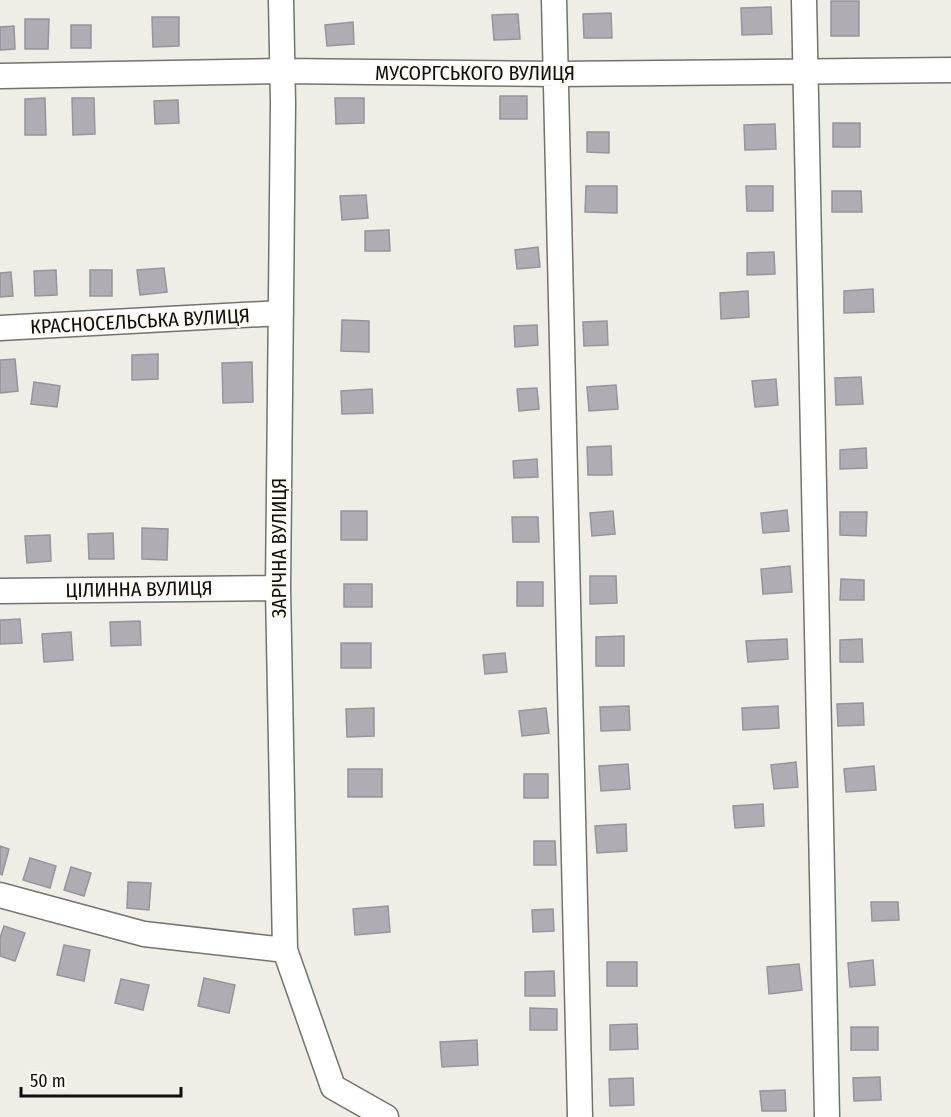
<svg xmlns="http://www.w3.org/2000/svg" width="951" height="1117" font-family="'Fira Sans Condensed',sans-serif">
<rect width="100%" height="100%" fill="#efede6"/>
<path fill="#afacb3" stroke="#97949b" stroke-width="1.5" d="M831,1H859V36H831Z
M771,7L772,34L742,35L741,8Z
M611,13L612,38H584L583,14Z
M518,14L520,39L494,40L492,15Z
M152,17H179V46L153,47Z
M25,19H49L48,49H25Z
M353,22L354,44L327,46L325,25Z
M71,25H91V48H71Z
M14,26L15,49L0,50V27Z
M500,96H527V119H500Z
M45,98L46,135H25V99Z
M72,98H94L95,134L73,135Z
M335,98H364V123L336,124Z
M178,100L179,123L155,124L154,101Z
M833,123H860V147H833Z
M775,124L776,149L745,150L744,125Z
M587,132H609V153L587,152Z
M586,186H617V213L585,212Z
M746,186H773V211H747Z
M832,191H861L862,212H832Z
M366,195L368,218L342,220L340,196Z
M389,230L390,251H365V231Z
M538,247L540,267L517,269L515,250Z
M774,252L775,274L747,275V253Z
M164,268L167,292L140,295L137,270Z
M56,270L57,295L35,296L34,271Z
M90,270H112V296H90Z
M11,272L13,296L0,297V273Z
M873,289L874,312L844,313V291Z
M748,291L749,317L721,319L720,293Z
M342,320L369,321V352L341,351Z
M607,321L608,345L584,346L583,322Z
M537,325L538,345L515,347L514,326Z
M158,354V379L132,380V355Z
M15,359L18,391L0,393V360Z
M252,362L253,402L223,403L222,363Z
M861,377L863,404L836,405L835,378Z
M776,379L778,405L755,407L752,381Z
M34,382L60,386L57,407L31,404Z
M616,385L618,409L589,411L587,387Z
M537,388L539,409L519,411L517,389Z
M372,389L373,413L342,414L341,391Z
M611,446L612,475H588L587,447Z
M866,448L867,468L840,469V450Z
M537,459L538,477L514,478L513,461Z
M787,510L789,531L763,533L761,513Z
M341,511H367V540H341Z
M613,511L615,534L592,536L590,513Z
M840,512H867L866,536L840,535Z
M512,517H538L539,542H513Z
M142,528L168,529L167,560L142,559Z
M113,533L114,559H89L88,534Z
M50,535L51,561L27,563L25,536Z
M790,566L792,592L763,594L761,569Z
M590,576H616L617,603L590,604Z
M841,579L864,580V600H840Z
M517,582H543V606H517Z
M344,584H372V607H344Z
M20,619L22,643L0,644V620Z
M140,621L141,645L111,646L110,622Z
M71,632L73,660L44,662L42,634Z
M624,636V666H596V637Z
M787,639L788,659L748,662L746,641Z
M862,639L863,662H840V640Z
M341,643H371V668H341Z
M505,653L507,672L485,674L483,655Z
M863,703L864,725L838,726L837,704Z
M629,706L630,730L601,731L600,707Z
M778,706L779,728L743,730L742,708Z
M374,708V736L347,737L346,709Z
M546,708L549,733L522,736L519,711Z
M796,762L798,787L774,789L771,765Z
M628,764L630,789L601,791L599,766Z
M874,766L876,790L846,792L844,769Z
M348,769H382V797H348Z
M524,774H548V798H524Z
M763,804L764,826L735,828L733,806Z
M626,824L627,851L597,853L595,826Z
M534,841H555L556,865H534Z
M0,846L9,849L2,875L0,874Z
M30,858L56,866L50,888L23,880Z
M71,867L91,873L84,896L64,890Z
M128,882L151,883L149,910L127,908Z
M871,902H898L899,920L872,921Z
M388,906L390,932L355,935L353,909Z
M553,909L554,931L533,932L532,910Z
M4,926L25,933L15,961L0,956V938Z
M64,945L90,950L84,981L57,975Z
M873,960L875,985L850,987L848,963Z
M607,962H637V986H607Z
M799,964L802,990L769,994L767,967Z
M554,971L555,996H525V972Z
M204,978L235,985L229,1013L198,1006Z
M121,979L149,985L143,1010L115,1003Z
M530,1008L557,1009V1030H530Z
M637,1024L638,1049L610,1050V1025Z
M851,1027H878V1050H851Z
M477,1040L478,1065L442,1067L440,1042Z
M880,1077L881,1100L854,1101L853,1078Z
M633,1078L634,1105L610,1106L609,1079Z
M785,1090L786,1111H762L760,1091Z"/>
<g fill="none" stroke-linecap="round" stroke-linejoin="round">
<g stroke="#73726b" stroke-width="27">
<path id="minor" d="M281,0L283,103L278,588L285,950L333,1087L386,1117
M554,0L580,1117
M804,0L827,1117
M0,76L282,71L557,74L951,70
M0,328L281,313
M0,591L278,588
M0,895L144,934L285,950"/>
</g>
<use href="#minor" stroke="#fff" stroke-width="24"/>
</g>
<g text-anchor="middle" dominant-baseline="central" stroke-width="4.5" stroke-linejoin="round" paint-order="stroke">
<g font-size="20" fill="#0f0e0c" stroke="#fdfbf3">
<text x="475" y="73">МУСОРГСЬКОГО ВУЛИЦЯ</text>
<text transform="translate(140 321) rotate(-3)">КРАСНОСЕЛЬСЬКА ВУЛИЦЯ</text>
<text transform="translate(279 548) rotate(-90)">ЗАРІЧНА ВУЛИЦЯ</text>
<text transform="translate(139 589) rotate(-1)">ЦІЛИННА ВУЛИЦЯ</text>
</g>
</g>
<path d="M21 1087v9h160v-9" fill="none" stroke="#0f0e0c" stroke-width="3"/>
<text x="30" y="1087" font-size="18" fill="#0f0e0c" stroke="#fdfbf3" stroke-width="4.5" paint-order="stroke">50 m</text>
</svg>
